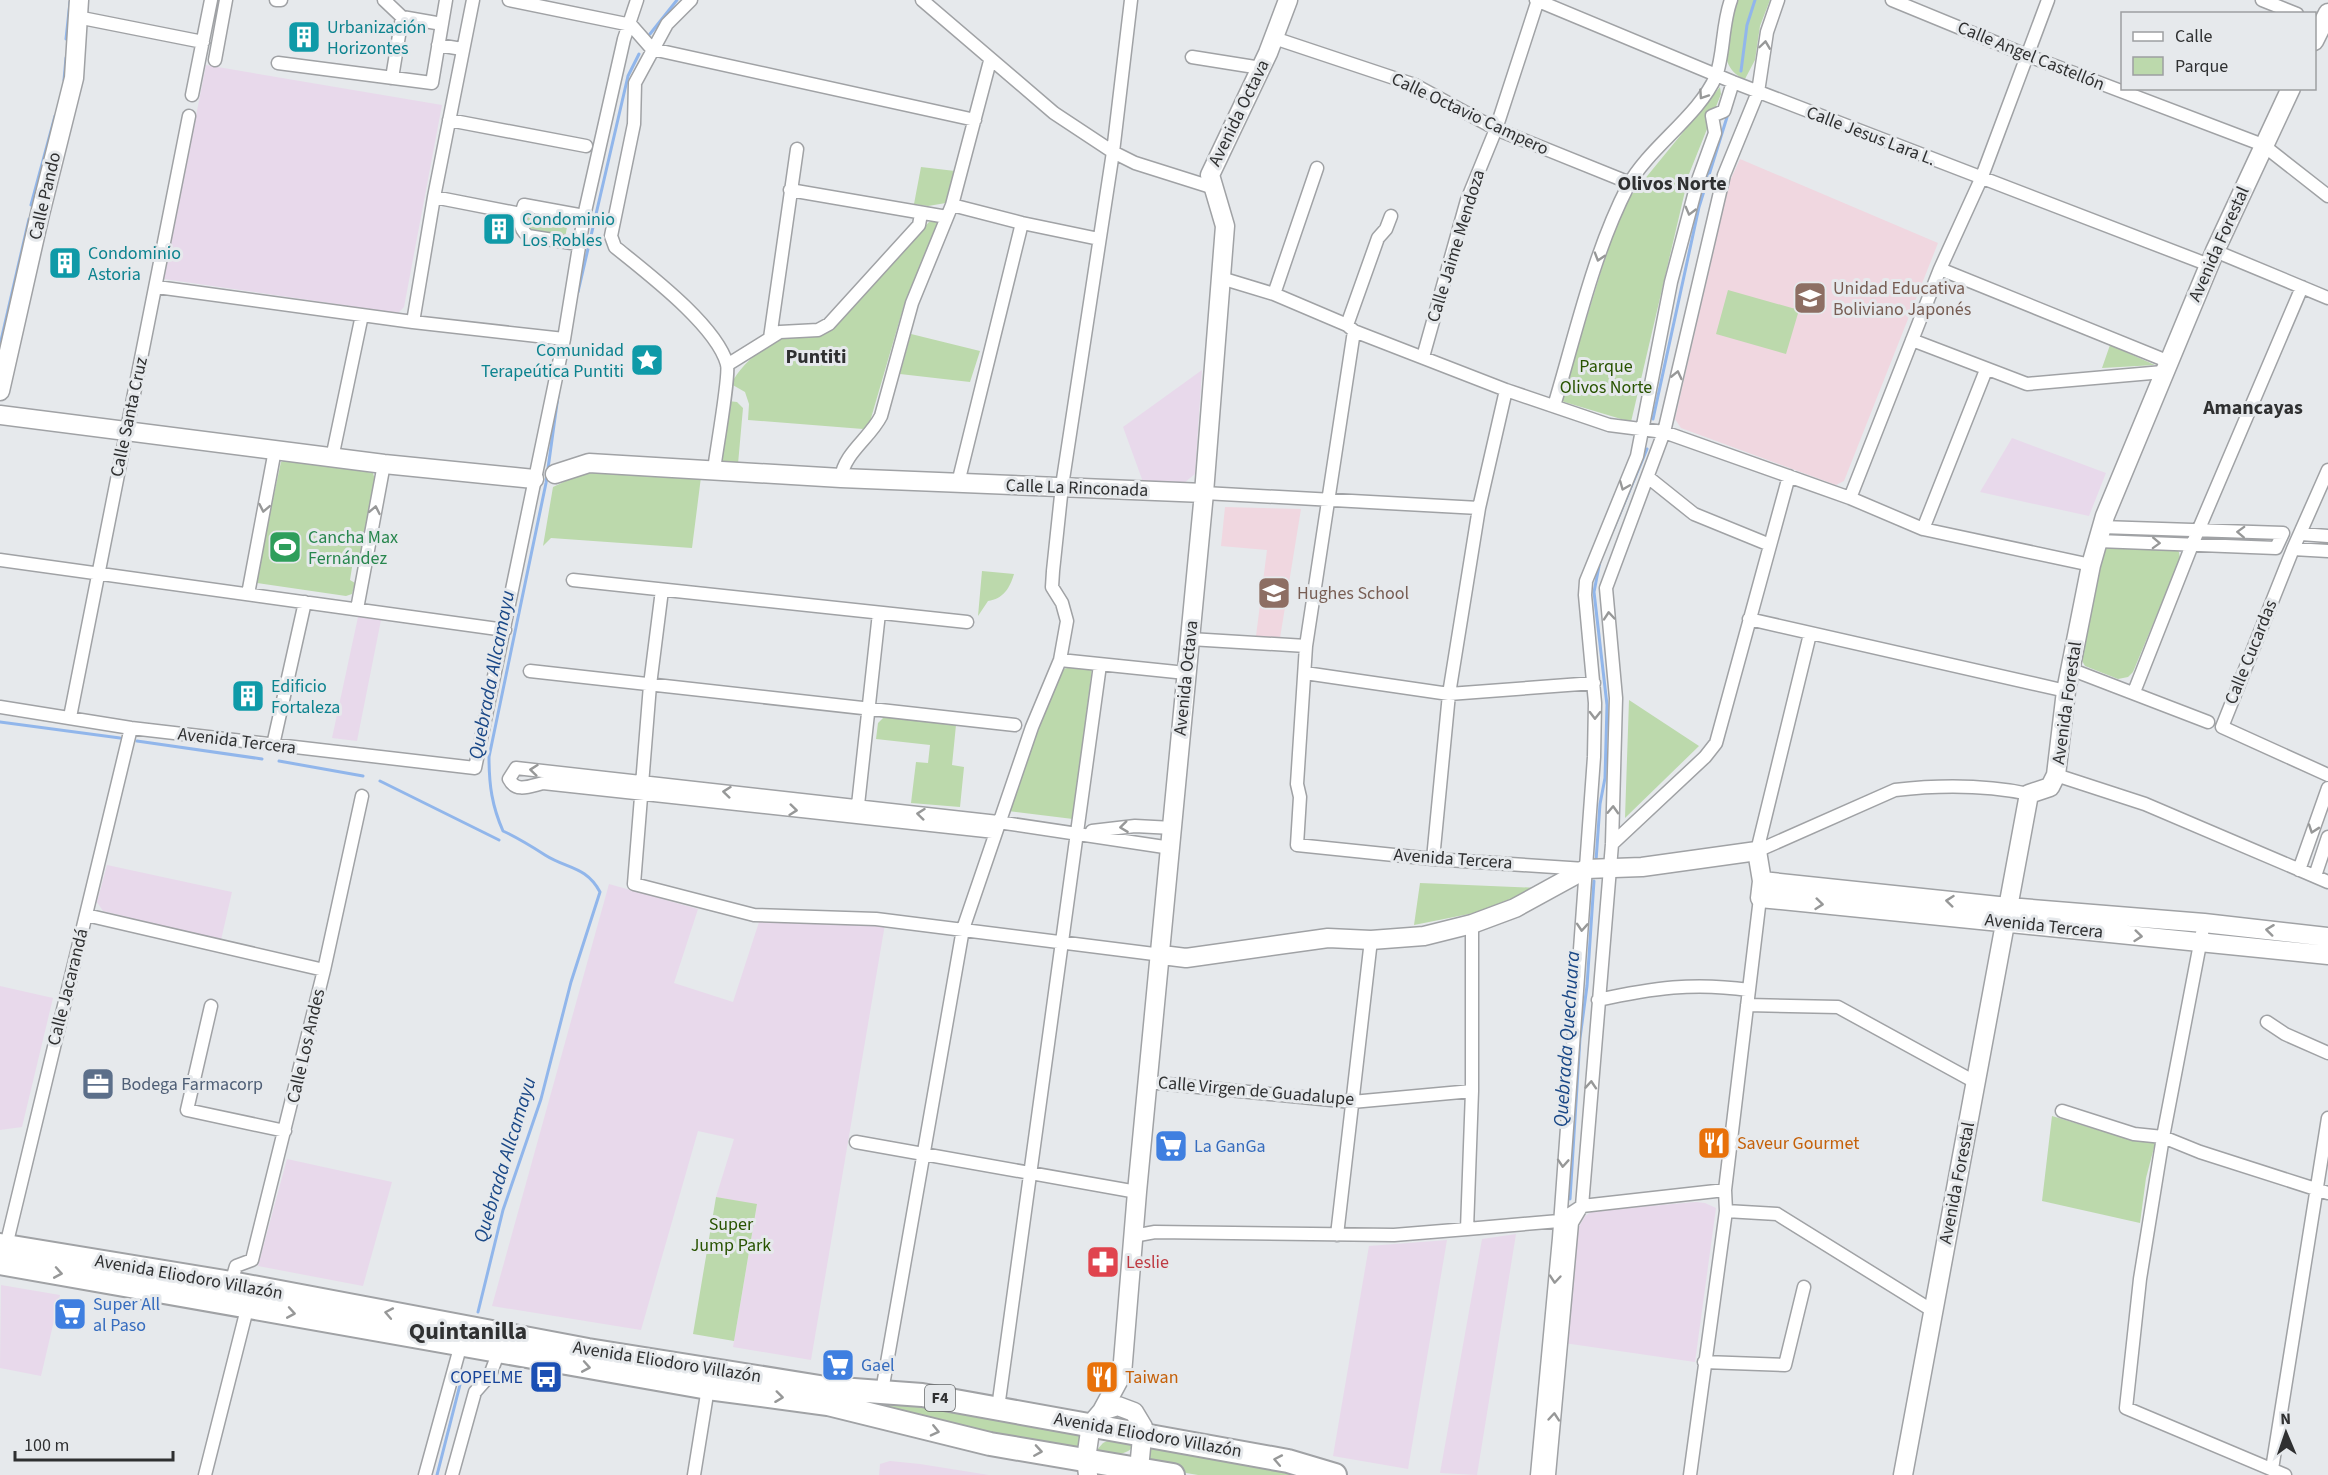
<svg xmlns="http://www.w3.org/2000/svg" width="2328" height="1475" font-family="'Source Sans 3',sans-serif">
<rect width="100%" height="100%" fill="#e6e9ec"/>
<path fill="#e8d9eb" d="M206,65L442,105L404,307L398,313L164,279Z
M1202,370L1195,474L1184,483L1143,482L1123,427Z
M2012,438L2106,473L2089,516L1980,492Z
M358,617L381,620L357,741L332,738Z
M107,865L232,892L221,940L103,911L97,902Z
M609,884L698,909L674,983L733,1002L760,919L773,922L885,924L811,1360L733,1347L757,1205L716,1197L734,1139L698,1131L641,1330L492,1306Z
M0,986L53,998L22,1127L0,1130Z
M287,1159L392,1182L363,1286L258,1266Z
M1696,1202L1705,1203L1716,1208L1695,1362L1564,1343L1577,1230L1585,1216L1593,1211Z
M1516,1234L1477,1475L1440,1473L1482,1239Z
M1447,1240L1408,1469L1333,1456L1369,1246Z
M1,1285L60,1295L41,1376L0,1368Z
M890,1461L920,1464L989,1475H879L880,1464Z"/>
<path fill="#f0d7e0" d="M1740,159L1938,243L1844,481L1836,485L1681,428L1675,419L1729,183Z
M1225,507L1301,509L1280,638L1256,636L1267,550L1221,546Z"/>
<path fill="#bcd9ac" d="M1737,0H1770L1760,26L1755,60L1745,79C1713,67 1727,25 1737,0Z
M1720,87L1721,94L1689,174L1631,422L1561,401L1615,226L1630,197Z
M921,167L955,171L946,203L928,206L914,204Z
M528,211L569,216L565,238L527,232L525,213Z
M929,222H940L904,305L869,425L863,429L748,420L749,404L745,392L731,384C741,365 763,345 784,338C803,332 816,340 834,327Z
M1728,290L1799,310L1786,354L1716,334Z
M911,334L980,351L970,382L900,374Z
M2110,345L2155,365L2102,368Z
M728,401L737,402L743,408L738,464L721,463Z
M288,459L373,473L376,483L362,554L353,561L350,580L355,583L352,594L346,596L257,583L256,577L281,462Z
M585,472L701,477L692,548L551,538L543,546L553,487Z
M2109,545L2175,548L2179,552L2180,559L2133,672L2128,677L2118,679L2085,666L2081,659L2101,552Z
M982,571L1014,574C1010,588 1003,599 988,601L978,616Z
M1073,666L1092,669L1073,819L1008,811L1061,670Z
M1629,700L1699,746L1625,818Z
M884,717L956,725L952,765L964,767L960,807L911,803L916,762L928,763L930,745L876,739L878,723Z
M1420,883L1539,888L1474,913L1414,925Z
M2052,1116L2128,1139L2156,1140L2146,1178L2140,1223L2042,1201Z
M716,1197L757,1204L734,1341L693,1334Z
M876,1398L1083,1429L1080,1448L1013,1442L874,1408Z
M1109,1440L1136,1444C1124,1458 1112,1455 1095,1452L1103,1443Z
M1150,1446L1310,1475H1198L1145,1466Z"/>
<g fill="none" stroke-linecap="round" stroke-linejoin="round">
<path stroke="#91b6eb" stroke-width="3" d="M650,34L677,0
M66,39L70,2
M1741,71L1747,25L1755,0
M64,80L66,58
M31,205L55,116
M578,292L628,76L639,54
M0,345L29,219
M1653,419L1699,207L1728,114
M1613,530L1647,449
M0,722L120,738
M137,741L262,759
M279,761L363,776
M380,781L499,840
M1596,861L1600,804L1605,778L1607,705L1594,592L1600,561
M1570,1199L1580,1038L1587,986L1594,881
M478,1312L503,1210L541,1099L571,982L600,892C586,866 567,869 545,855C531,846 518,838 503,831C492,806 489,785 489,757L546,483L558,396
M437,1475L463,1373"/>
<g stroke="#a0a2a5" stroke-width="15">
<path id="street" d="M276,0H281
M384,0L402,17L442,24
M509,0L631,25L652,49L975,120
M691,0L667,24L635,83L634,124L611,236L615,247C647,273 716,325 727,364C730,376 716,452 714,470
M922,0L1054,113L1113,152L1135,163L1211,187
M1536,0L1733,82L2209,265
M1892,0L2026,55L2263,145L2328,196
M2262,0L2297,14
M77,17L203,42
M1274,38L1415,85L1496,129L1630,183
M438,45L462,49
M1192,57L1261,68
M215,60L226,0
M278,63L432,83L446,0
M392,78L402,17
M192,95L211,0
M449,120L586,146
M790,190L947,217
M434,197L521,214
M952,205L1022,223L1099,239
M578,244L528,236C517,227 520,217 524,205L584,216
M2215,251L2328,298
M1940,269L2167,361
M1221,278L1274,294L1347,325L1354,331L1506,390L1609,425L1664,432L1850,498L1923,529L2091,565
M157,287L413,322L564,339
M1274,294L1317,168
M413,322L434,197L473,0
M1347,325L1378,238L1386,229L1391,216
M1354,331L1306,646L1297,784L1300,797L1297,845L1433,859L1585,869
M770,338L797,149
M1912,340L2027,384L2163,372
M1423,357L1467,200L1496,129L1538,0
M727,365L780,332L818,330L829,324L919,225L921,214
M1554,406C1576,333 1593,254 1628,186C1648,148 1699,116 1716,76C1724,55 1722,24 1731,0
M332,458L362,315
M2328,470L2293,549L2222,727L2328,775
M841,478C844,453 870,438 881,416L912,303L952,205L990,61
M1649,478L1694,514L1770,545
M958,483L1022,223
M1204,493L1479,508
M1850,498L1940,269L1981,179L2048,0
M1923,529L1986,370
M2301,534L2328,536
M2098,541L2276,548L2283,533L2101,527
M2293,549L2328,551
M0,560L505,630
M573,580L967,622
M662,590L650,685L634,884L754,915L876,919L1162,955
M248,594L275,450
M357,609L384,464
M1749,619L2066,691
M1190,639L1306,646
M1060,660L1186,673
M2070,669L2208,722
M530,671L1015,725
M1305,673L1449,694L1594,683
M2134,692L2192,545L2302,287
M0,707L131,728L475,768L564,339L584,216L624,39L637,0
M70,717L189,116
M273,745L305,602
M2056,775L2145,804L2328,882
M857,814L879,613
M1092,831L1135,826L1173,828
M995,832L543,783C530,786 516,793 509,779L516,768L998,822L1171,848
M1612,844L1705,757L1716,743L1789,476
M1757,851L1895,790C1939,785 1986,785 2029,794
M1757,851L1810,634
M1433,859L1449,694L1479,508L1506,390
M2299,870L2328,788
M2315,876L2328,837
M86,915L324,970
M2204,923L2163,1137L2140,1279L2126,1408L2285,1475
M1598,1000C1653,988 1693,982 1749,990
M1747,1005L1838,1007L1975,1082
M211,1006L187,1110L285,1131
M2267,1022L2285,1034L2328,1053
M1147,1082L1352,1102L1472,1091
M2062,1111L2134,1134L2163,1137L2200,1152L2328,1193
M856,1142L1137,1192
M1726,1211L1777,1214L1933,1311
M1467,1229L1472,1091V924
M1337,1235L1371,940
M1133,1236L1155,1232L1394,1235L1467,1229L1559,1221L1582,1206L1725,1190
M6,1246L131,728
M231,1283L236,1266L252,1260L324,970L362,796
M1704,1362L1785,1365L1804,1287
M882,1391L963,929L1032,727L1060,660L1067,621L1062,603L1052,587L1053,571L1062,486L1113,152L1131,0
M998,1408L1100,665
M2272,1469L2328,1118
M205,1475L248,1305
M425,1475L461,1344
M452,1475L475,1392L490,1375L499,1351
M694,1475L708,1388
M1537,1475L1559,1238L1594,757L1595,703L1585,595L1586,581L1637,456L1671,282L1698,180L1715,133L1712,116L1724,111L1733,82
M1549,1475L1572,1223L1582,1206L1612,844L1616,698L1606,588L1664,432L1724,175L1758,92L1767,32L1778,0
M1690,1475L1726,1211L1725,1190L1760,898"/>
</g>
<g stroke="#a0a2a5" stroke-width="21">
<path id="secondary" d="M2314,41L2328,13
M0,391L40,214L74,78L79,0
M0,415L384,464L534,479
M555,474L589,463L841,478L1204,493
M1762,881L2008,907L2204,923L2328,937
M1162,955L1186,958L1328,938L1371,940L1424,936L1472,924L1515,908L1586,869L1642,867L1757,851L1762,881L1760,898L2328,955
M1102,1411L1122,1374L1137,1192L1204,493L1225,226L1210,175L1268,53L1288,0
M1088,1475L1086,1459L1091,1424L1102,1411L1118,1406L1134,1412L1143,1427L1139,1469L1136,1475
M1903,1475L2029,794L2050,787L2056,775L2066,691L2091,565L2105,516L2215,251L2291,88"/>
</g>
<g stroke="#a0a2a5" stroke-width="26">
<path id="highway" d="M0,1245L231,1283L588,1350L826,1388L922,1395L1288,1461L1335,1475
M0,1263L708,1388L828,1404L990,1444L1173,1475"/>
</g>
<use href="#street" stroke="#fff" stroke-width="12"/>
<use href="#secondary" stroke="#fff" stroke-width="18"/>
<use href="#highway" stroke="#fff" stroke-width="22"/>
</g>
<defs><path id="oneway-chevron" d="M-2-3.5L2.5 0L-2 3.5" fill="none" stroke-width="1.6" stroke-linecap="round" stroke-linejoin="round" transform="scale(1.5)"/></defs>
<g stroke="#979898">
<use href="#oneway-chevron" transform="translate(1765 45) rotate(-82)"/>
<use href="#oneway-chevron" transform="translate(1703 95) rotate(124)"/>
<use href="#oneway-chevron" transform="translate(1690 211) rotate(105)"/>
<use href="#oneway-chevron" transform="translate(1599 257) rotate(107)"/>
<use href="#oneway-chevron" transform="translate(1677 375) rotate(-77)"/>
<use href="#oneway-chevron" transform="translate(1624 486) rotate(112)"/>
<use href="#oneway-chevron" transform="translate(264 508) rotate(101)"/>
<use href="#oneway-chevron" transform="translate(375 510) rotate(-79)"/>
<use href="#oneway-chevron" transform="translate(2241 532) rotate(-178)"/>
<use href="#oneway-chevron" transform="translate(2156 543) rotate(2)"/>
<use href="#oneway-chevron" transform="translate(1609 616) rotate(-95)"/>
<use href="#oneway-chevron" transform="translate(1595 715) rotate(91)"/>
<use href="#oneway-chevron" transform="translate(534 770) rotate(-174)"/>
<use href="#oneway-chevron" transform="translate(727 792) rotate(-174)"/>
<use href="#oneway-chevron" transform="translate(793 810) rotate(6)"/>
<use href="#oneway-chevron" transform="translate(1613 810) rotate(-88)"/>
<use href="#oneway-chevron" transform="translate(921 814) rotate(-174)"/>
<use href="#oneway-chevron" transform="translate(1124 827) rotate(173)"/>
<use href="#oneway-chevron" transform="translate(2313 829) rotate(109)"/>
<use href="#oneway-chevron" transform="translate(1950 901) rotate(-174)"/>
<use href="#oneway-chevron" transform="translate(1819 904) rotate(6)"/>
<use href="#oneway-chevron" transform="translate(1582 927) rotate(94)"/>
<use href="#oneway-chevron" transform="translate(2270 930) rotate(-173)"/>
<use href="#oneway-chevron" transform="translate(2138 936) rotate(6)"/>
<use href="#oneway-chevron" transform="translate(1591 1085) rotate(-86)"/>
<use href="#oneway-chevron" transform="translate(1563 1163) rotate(94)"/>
<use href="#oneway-chevron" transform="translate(58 1273) rotate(10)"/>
<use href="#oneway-chevron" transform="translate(1555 1279) rotate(95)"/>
<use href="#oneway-chevron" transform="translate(291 1313) rotate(10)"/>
<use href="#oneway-chevron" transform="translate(389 1313) rotate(-169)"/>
<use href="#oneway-chevron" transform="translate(586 1367) rotate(10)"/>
<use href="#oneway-chevron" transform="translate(779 1397) rotate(7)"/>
<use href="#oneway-chevron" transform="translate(1554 1417) rotate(-85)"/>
<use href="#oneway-chevron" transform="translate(935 1431) rotate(13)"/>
<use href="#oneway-chevron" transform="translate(1038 1451) rotate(9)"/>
<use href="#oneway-chevron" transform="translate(1278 1460) rotate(-169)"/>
</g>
<defs>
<g id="building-square" transform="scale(1.725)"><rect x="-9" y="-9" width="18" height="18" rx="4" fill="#0f9aa8" stroke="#e6e9ec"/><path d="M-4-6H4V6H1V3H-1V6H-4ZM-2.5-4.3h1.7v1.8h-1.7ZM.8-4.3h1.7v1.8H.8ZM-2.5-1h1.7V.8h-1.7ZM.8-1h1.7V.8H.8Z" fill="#fff"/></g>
<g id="school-square" transform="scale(1.725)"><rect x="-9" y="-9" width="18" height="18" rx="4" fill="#8d6e63" stroke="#e6e9ec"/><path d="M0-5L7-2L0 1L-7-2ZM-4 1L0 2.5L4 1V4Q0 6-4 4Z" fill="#fff"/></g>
<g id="sight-square" transform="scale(1.725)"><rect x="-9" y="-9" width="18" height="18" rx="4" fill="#0f9aa8" stroke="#e6e9ec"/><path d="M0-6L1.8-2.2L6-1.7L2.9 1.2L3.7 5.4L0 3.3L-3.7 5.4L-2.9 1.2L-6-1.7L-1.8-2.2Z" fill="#fff"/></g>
<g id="stadium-square" transform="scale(1.725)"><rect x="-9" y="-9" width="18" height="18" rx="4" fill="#2e9e5b" stroke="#e6e9ec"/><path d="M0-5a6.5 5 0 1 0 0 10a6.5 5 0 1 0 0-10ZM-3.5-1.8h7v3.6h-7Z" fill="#fff"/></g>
<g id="office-square" transform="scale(1.725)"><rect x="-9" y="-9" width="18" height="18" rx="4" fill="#5c6f8a" stroke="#e6e9ec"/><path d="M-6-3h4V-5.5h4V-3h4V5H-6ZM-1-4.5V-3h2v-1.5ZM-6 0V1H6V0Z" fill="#fff"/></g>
<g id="restaurant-square" transform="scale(1.725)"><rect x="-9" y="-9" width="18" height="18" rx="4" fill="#e8710a" stroke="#e6e9ec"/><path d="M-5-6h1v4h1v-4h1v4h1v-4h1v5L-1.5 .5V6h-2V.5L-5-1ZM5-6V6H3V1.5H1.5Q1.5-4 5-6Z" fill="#fff"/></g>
<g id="supermarket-square" transform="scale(1.725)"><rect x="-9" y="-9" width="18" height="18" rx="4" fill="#3f7fe0" stroke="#e6e9ec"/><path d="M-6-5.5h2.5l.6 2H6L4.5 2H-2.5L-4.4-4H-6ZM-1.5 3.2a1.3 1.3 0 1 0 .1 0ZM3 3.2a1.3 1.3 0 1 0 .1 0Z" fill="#fff"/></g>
<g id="pharmacy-square" transform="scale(1.725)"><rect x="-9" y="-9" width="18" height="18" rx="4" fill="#e0444e" stroke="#e6e9ec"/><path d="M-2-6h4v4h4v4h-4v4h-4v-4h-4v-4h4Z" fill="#fff"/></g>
<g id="bus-square" transform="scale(1.725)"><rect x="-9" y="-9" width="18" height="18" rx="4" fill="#1a4fb4" stroke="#e6e9ec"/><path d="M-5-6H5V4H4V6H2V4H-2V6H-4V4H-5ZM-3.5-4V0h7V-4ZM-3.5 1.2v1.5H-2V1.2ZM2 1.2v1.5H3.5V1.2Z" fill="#fff"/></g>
</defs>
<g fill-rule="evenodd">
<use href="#building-square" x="304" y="37"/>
<use href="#building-square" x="499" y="229"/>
<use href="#building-square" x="65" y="263"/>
<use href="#school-square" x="1810" y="298"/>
<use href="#sight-square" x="647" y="360"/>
<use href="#stadium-square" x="285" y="547"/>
<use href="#school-square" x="1274" y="593"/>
<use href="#building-square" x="248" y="696"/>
<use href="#office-square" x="98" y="1084"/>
<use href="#restaurant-square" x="1714" y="1143"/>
<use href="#supermarket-square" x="1171" y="1146"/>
<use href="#pharmacy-square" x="1103" y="1262"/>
<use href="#supermarket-square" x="70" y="1314"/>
<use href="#supermarket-square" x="838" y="1365"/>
<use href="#bus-square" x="546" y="1377"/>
<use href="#restaurant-square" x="1102" y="1377"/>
</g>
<g text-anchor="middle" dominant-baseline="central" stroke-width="6" stroke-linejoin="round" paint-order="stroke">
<rect fill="#e6e9ec" stroke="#666869" stroke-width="1.5" x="925" y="1385" width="30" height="26" rx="4.5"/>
<g font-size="16" font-weight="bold" fill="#2f3031">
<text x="940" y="1398">F4</text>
</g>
<g font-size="18" fill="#0d838f" stroke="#e6e9ec" text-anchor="start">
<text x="327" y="27">Urbanización<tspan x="327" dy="21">Horizontes</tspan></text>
<text x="522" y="219">Condominio<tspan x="522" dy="21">Los Robles</tspan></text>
<text x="88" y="253">Condominio<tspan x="88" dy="21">Astoria</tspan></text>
<text x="624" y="350" text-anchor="end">Comunidad<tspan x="624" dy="21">Terapeútica Puntiti</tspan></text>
<text x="271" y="686">Edificio<tspan x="271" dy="21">Fortaleza</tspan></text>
</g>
<g font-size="18" fill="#2f3031" stroke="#e6e9ec">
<text transform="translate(2031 56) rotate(22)">Calle Angel Castellón</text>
<text transform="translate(1239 113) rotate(-64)">Avenida Octava</text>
<text transform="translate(1470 114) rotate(25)">Calle Octavio Campero</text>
<text transform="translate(1871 136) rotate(21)">Calle Jesus Lara L.</text>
<text transform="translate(45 196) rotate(-77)">Calle Pando</text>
<text transform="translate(2219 244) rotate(-66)">Avenida Forestal</text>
<text transform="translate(1456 246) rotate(-73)">Calle Jaime Mendoza</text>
<text transform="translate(129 417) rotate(-78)">Calle Santa Cruz</text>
<text transform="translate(1077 488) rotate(2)">Calle La Rinconada</text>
<text transform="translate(2251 652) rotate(-68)">Calle Cucardas</text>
<text transform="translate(1186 678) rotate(-84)">Avenida Octava</text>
<text transform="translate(2067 703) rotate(-82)">Avenida Forestal</text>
<text transform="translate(237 741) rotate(7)">Avenida Tercera</text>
<text transform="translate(1453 859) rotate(4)">Avenida Tercera</text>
<text transform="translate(2044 926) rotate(6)">Avenida Tercera</text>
<text transform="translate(68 987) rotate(-76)">Calle Jacarandá</text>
<text transform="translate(306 1046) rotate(-77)">Calle Los Andes</text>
<text transform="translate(1256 1091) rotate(5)">Calle Virgen de Guadalupe</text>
<text transform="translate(1957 1183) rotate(-79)">Avenida Forestal</text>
<text transform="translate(189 1277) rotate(10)">Avenida Eliodoro Villazón</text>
<text transform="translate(667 1362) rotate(9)">Avenida Eliodoro Villazón</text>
<text transform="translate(1148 1435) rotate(10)">Avenida Eliodoro Villazón</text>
</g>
<g font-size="18" fill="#785e54" stroke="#e6e9ec" text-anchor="start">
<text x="1833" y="288">Unidad Educativa<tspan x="1833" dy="21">Boliviano Japonés</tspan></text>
<text x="1297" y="593">Hughes School</text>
</g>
<g font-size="18" fill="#285300" stroke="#e6e9ec">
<text x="1606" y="366">Parque<tspan x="1606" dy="21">Olivos Norte</tspan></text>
<text x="731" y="1224">Super<tspan x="731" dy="21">Jump Park</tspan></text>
</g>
<g font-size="18" fill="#27864d" stroke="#e6e9ec" text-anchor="start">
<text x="308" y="537">Cancha Max<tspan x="308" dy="21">Fernández</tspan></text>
</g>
<g font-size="18" fill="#4e5e75" stroke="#e6e9ec" text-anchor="start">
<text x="121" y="1084">Bodega Farmacorp</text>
</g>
<g font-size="18" fill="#c56008" stroke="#e6e9ec" text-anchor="start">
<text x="1737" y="1143">Saveur Gourmet</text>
<text x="1125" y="1377">Taiwan</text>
</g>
<g font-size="18" fill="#366cbe" stroke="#e6e9ec" text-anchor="start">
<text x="1194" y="1146">La GanGa</text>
<text x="93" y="1304">Super All<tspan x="93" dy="21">al Paso</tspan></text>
<text x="861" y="1365">Gael</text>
</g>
<g font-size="18" fill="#be3a42" stroke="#e6e9ec" text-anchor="start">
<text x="1126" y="1262">Leslie</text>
</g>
<g font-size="18" fill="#164399" stroke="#e6e9ec" text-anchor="end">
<text x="523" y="1377">COPELME</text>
</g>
<g font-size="20" font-weight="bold" fill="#2f3031" stroke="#e6e9ec">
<text x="1672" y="184">Olivos Norte</text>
<text x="816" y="357">Puntiti</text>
<text x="2253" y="408">Amancayas</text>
</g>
<g font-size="20" font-style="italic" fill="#1a4887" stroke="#e6e9ec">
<text transform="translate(492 675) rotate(-79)">Quebrada Allcamayu</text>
<text transform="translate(1567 1039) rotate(-86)">Quebrada Quechuara</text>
<text transform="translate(505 1160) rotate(-73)">Quebrada Allcamayu</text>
</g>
<g font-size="24" font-weight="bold" fill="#2f3031" stroke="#e6e9ec">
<text x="468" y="1331">Quintanilla</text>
</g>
</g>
<rect x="2121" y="12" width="195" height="78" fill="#e6e9ec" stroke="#9d9fa1" stroke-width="1.5"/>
<rect x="2133" y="32" width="30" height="9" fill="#ffffff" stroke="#9d9fa1" stroke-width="1.5"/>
<text x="2175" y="42" font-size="18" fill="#2f3031">Calle</text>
<rect x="2133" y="57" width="30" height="18" fill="#bcd9ac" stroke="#9d9fa1" stroke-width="1.5"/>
<text x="2175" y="72" font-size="18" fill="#2f3031">Parque</text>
<g transform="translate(2286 1433) rotate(358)" stroke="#e6e9ec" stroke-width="4.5" paint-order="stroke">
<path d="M0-4.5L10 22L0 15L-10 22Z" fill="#2f3031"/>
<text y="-9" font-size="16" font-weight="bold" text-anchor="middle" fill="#2f3031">N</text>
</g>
<path d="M15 1451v9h158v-9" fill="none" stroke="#2f3031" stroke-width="3"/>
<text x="24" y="1451" font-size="18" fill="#2f3031" stroke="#e6e9ec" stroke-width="4.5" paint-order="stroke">100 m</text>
</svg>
